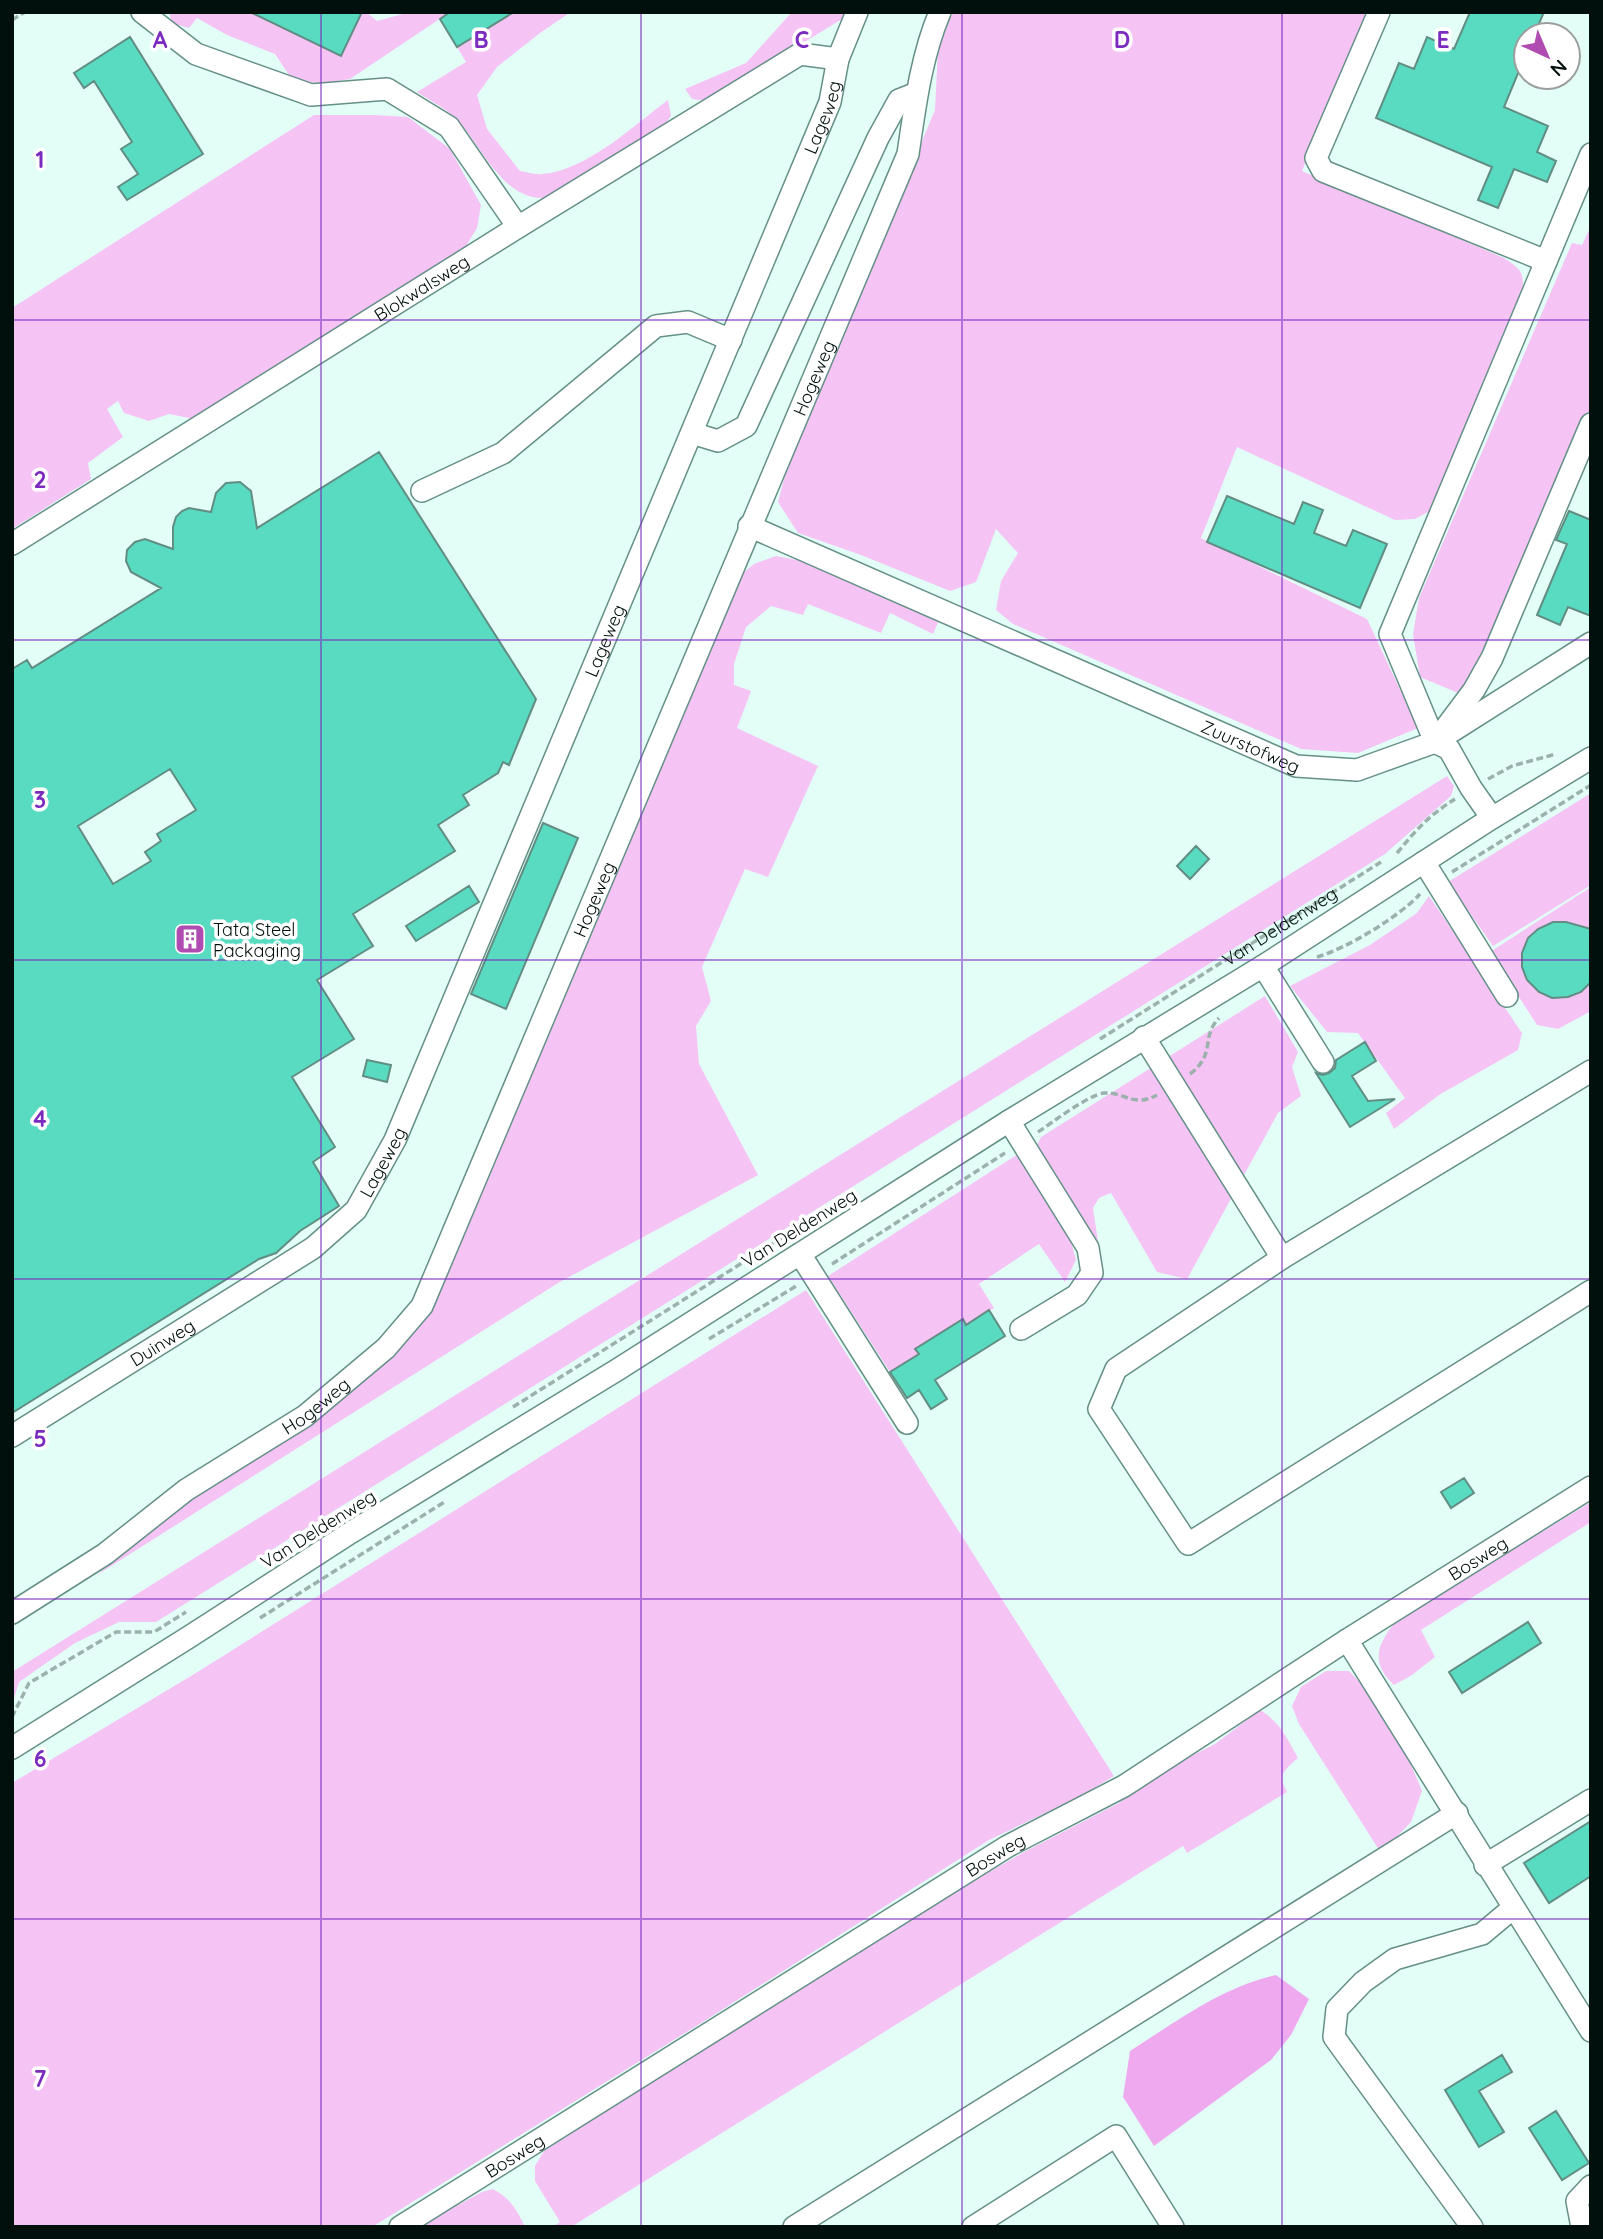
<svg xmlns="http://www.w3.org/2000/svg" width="1603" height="2239" font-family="Quicksand,sans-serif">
<rect width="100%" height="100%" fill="#e3fef7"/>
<path fill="#f6c3f5" d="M169,12H250L341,55L362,12H366L377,21L410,12H450L350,79L320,84L291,78L275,54L227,35L197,18L189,28L172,23Z
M514,12H571L540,33L497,67L477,95L487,129L520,171C527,172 535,175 542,174C586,171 633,126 668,100L671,116L663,127C642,140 560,198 542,198C500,198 480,141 453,116C443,107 429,100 417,92L466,62L457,47Z
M792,12H848L847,16L708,101L692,99L685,89L746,63Z
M953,12H1368L1302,171L1504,258C1524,271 1525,274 1521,299L1432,510L1415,519L1395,520L1237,447L1201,538L1367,619L1418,728L1358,753L1301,749L1013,624L996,610L1001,581L1018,553L996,529L976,582L950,591L861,555L798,533L778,502L789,460L935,110L938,48Z
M314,115H376L408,117L450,149L481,205L477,228L465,248L194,419L169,414L149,421L124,413L118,401L107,409L123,437L88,463L91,479L12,529V308Z
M1591,226V407L1485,659L1463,695L1420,677L1413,634L1419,598L1572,243L1582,245Z
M776,556L798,560L939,620L933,634L890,613L881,633L808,604L803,615L771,606L746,627L734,664V685L751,691L737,728L818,766L768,877L745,869L702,967L711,1001L696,1026L699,1064L758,1175L558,1283L97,1575L165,1515L328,1412L383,1361L427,1313L739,576L754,564Z
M1447,776L1454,786L1451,796L1385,854L156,1622H119L75,1643L19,1682L12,1705V1672Z
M1591,793V885L1493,946L1448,882Z
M1591,887V1011L1558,1029L1537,1025L1490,952Z
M1429,896L1522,1033L1518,1050L1439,1095L1394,1129L1386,1113L1405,1098L1358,1033L1327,1032L1290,986L1370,945L1417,913Z
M1265,996L1298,1052L1292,1067L1301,1096L1278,1113L1187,1279L1157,1272L1111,1193L1099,1198L1093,1208L1100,1254L1036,1147L1041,1137Z
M1018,1154L1070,1238L1076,1260L1065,1282L1039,1244L979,1284L994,1308L890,1372L828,1276Z
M806,1290L1114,1776L1081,1796L989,1840L706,2020L372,2227H12V1783L196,1673Z
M1591,1502V1522L1421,1630L1435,1657L1412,1675L1394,1685C1369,1661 1378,1644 1396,1621Z
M1326,1671H1349C1382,1704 1405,1748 1422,1791L1411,1822L1381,1853L1299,1724L1292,1706L1301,1687Z
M1260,1710C1280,1722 1287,1738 1298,1758C1284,1771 1277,1774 1287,1792L1187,1853L1183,1846L571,2227H553L560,2222L535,2181V2166L544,2151L717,2040L984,1875L1024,1852L1119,1803L1169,1767L1215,1744Z
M493,2189C510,2198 517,2210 525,2227H418L482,2192Z"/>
<path fill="#efaaef" d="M1276,1975L1309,1999L1291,2035L1271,2060L1154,2146L1123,2097L1130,2051C1177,2021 1222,1987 1276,1975Z"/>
<path fill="#59dbc2" stroke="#618d83" stroke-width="2" fill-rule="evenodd" d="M250,12H362L341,56Z
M450,12H514L457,47L440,19Z
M1470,12H1544L1534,35H1526V54L1504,107L1548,126L1537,152L1556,161L1547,182L1514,169L1498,208L1478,200L1492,167L1376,118L1399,63L1414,69L1427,37L1454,49Z
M130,37L203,154L127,200L118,187L138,174L121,149L132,142L94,81L84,88L74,73Z
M379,452L536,699L509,765L503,762L498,773L463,795L469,805L438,825L455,851L353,914L373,946L317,980L354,1039L292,1077L335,1147L313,1162L339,1206L300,1231L276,1253L259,1259L12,1413V669L27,660L32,668L161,588L131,572L126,561L127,550L135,542L145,539L173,549V527L176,517L182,511L189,508L211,512L216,493L226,483L240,482L251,491L257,528ZM170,769L196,810L157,834L161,841L145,852L151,861L113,884L78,826Z
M1227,496L1294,524L1303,502L1323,510L1314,533L1346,546L1353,530L1387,544L1360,608L1207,542Z
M1569,511L1591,520V616L1568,607L1560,625L1537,615L1567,544L1556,540Z
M543,823L578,838L506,1009L471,994Z
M1196,846L1209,859L1190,879L1177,866Z
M469,886L479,902L416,941L406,926Z
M1553,922H1566L1591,929V982L1581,992L1568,997L1552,998L1539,992L1527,980L1522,967V953L1528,938L1538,929Z
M1365,1042L1376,1061L1352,1076L1368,1101L1395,1099L1350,1127L1316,1073L1323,1075L1329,1073L1335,1068L1336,1060Z
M367,1060L391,1065L387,1082L363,1076Z
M989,1310L1005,1336L935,1380L947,1399L931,1409L919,1390L907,1398L890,1372L919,1354L915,1349L963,1319L966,1325Z
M1464,1478L1474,1493L1451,1508L1441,1492Z
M1528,1622L1541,1643L1462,1693L1449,1672Z
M1591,1821V1876L1549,1903L1524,1863Z
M1502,2055L1512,2072L1479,2091L1504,2132L1479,2147L1445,2090Z
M1556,2111L1589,2163L1562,2180L1529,2128Z"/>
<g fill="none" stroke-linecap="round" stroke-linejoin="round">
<g stroke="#659086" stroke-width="24">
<g id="minor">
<path d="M142,12L196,54L311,95L387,89L449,127L518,227"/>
<path d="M1379,12L1316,158L1323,171L1546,261"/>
<path d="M692,433L718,441L746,426L878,138L899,100L917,93"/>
<path d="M422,491L503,453L656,326L688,322L731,340"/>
<path id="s2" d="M749,526L1296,766L1357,770L1435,742L1474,690L1492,658L1591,424"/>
<path id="s3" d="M12,544L518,227L800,54L838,59"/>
<path d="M1446,735L1591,643"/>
<path d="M1492,818L1471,788L1449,749L1435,742L1390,634L1591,154"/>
<path d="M1424,862L1507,996"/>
<path d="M1263,966L1323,1062"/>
<path d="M1144,1037L1282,1258"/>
<path d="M1591,1071L1282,1258L1116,1369L1099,1409L1188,1544L1591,1291"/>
<path d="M1009,1121L1088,1248L1092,1273L1077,1295L1021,1329"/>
<path d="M800,1254L907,1423"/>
<path id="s4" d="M12,1436L313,1248L356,1210L395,1140L830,102L838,59L857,12"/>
<path id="s5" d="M12,1613L105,1554L186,1490L305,1416L386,1348L422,1306L908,154C915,106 921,57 940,12"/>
<path d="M1347,1640L1591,2031"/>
<path d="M12,1748L189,1637L350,1533L617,1370L1009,1121L1263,966L1492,818L1591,758"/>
<path d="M1485,1865L1591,1800"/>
<path id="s6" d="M400,2227L1008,1846L1124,1786L1347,1640L1591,1487"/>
<path d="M794,2227L1457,1813"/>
<path d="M973,2227L1116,2136L1173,2227"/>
<path d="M1472,2227L1334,2037L1337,2009L1363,1982L1395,1959L1482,1934L1513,1908"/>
<path d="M1584,2227L1581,2222L1577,2201L1591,2186"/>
</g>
</g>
<g stroke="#9ab1ac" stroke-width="3.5" stroke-dasharray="7 3.5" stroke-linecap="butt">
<path d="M12,20L25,12"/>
<path d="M1488,779L1512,766L1556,754"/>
<path d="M1397,853C1418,828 1427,817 1455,799"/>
<path d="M1452,872L1591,785"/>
<path d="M1317,957C1346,949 1400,916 1420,894"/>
<path id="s1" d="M1100,1039L1381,862"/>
<path d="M1190,1074C1217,1053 1200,1038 1219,1018"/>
<path d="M1038,1132C1053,1122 1088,1095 1104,1093C1126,1092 1133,1108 1157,1095"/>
<path d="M832,1264L1005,1153"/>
<path d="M709,1339L798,1285"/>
<path d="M513,1407L785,1236"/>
<path d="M260,1618L446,1501"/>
<path d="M12,1717L29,1683L116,1632H154L186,1612"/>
</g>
<use href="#minor" stroke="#fff" stroke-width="21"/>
</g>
<path fill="none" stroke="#7b2cbf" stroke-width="2" stroke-opacity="0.55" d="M321,12V2227M641,12V2227M962,12V2227M1282,12V2227M12,320H1591M12,640H1591M12,960H1591M12,1279H1591M12,1599H1591M12,1919H1591"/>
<defs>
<g id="building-square" transform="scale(1.575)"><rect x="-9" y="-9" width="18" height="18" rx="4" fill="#af4bb1" stroke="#fff"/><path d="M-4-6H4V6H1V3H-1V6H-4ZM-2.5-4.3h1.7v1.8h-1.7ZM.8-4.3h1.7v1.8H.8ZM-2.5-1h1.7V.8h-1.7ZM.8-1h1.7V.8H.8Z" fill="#fff"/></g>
</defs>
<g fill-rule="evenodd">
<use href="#building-square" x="190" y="939"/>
</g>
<g text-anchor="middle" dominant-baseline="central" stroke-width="7" stroke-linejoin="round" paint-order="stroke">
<g font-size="18" fill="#02100d" stroke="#fff">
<text stroke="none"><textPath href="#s4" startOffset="1601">Lageweg</textPath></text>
<text stroke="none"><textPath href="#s3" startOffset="483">Blokwalsweg</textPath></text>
<text stroke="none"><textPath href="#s5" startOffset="1522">Hogeweg</textPath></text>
<text stroke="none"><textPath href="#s4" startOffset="1034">Lageweg</textPath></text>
<text stroke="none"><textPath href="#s2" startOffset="548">Zuurstofweg</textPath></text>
<text stroke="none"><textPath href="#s5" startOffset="956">Hogeweg</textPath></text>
<text stroke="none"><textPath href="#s1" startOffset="212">Van Deldenweg</textPath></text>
<text stroke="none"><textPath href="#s4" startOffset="467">Lageweg</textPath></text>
<text transform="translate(799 1228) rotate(-32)">Van Deldenweg</text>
<text stroke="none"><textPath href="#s4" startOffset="177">Duinweg</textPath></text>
<text stroke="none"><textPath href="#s5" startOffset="368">Hogeweg</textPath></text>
<text transform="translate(318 1529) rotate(-32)">Van Deldenweg</text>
<text stroke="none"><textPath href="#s6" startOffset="1269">Bosweg</textPath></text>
<text stroke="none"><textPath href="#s6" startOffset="702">Bosweg</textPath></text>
<text stroke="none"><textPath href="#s6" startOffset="135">Bosweg</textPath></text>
</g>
<g font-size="18" fill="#02100d" stroke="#fff" text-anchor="start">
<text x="213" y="929">Tata Steel<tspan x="213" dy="21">Packaging</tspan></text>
</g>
</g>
<g font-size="23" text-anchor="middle" font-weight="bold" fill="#7b2cbf" stroke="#fff" stroke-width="7" stroke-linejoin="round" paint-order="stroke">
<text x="160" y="48">A</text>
<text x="481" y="48">B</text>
<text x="802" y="48">C</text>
<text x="1122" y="48">D</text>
<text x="1443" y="48">E</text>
<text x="40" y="168">1</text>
<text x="40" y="488">2</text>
<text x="40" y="808">3</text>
<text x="40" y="1127">4</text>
<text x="40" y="1447">5</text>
<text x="40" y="1767">6</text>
<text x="40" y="2087">7</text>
</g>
<rect width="1603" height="2239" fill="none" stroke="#02100d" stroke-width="28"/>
<g transform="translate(1547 56) rotate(136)"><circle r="33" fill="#ffffff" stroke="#9a9f9e" stroke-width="2"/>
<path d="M0-5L12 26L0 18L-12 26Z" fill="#af4bb1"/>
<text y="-10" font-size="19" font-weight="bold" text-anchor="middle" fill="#02100d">N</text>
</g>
</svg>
